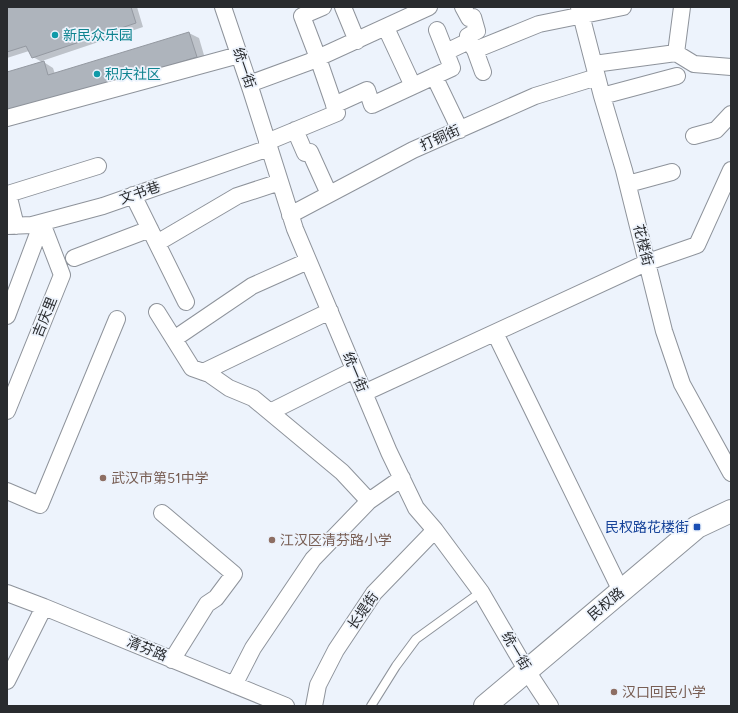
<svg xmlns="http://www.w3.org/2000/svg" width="738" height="713" font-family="Figtree,'Noto Sans SC',sans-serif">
<rect width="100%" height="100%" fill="#edf3fc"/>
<path fill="#0003" d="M7,7H137L143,27L42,61L53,68L55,74L189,33L199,38L206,62L17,120L7,73L42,62L33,57L29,51L7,58Z"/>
<path fill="#aeb4bc" stroke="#9499a1" d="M7,7H131L136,23L32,58L26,46L7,52Z
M189,32L197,57L7,115V72L44,61L48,75Z"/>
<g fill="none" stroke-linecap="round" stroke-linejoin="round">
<g stroke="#8e939b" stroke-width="10">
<path id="lane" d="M371,706L396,666L416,639L481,592"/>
</g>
<g stroke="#8e939b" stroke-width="18">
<path id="street" d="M223,7L251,90L295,229L389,452L416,508L435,530L481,592L527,671L550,706
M343,7L357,41
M463,7L469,18L473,17L477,31L468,36L469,41
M579,7L602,96L624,170L664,331L682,384L731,473
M682,7L676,53L694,64L731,67
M386,28L413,86
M475,50L483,72
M446,52L469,41L475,50L539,24L623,7
M594,64L676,53
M434,76L460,130
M249,84L309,62L429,7
M602,96L677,76
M334,105L367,90L372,105L452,68L437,30
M7,118L239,55
M295,130L305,153L310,152L329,194
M694,136L716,130L731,114
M267,142L337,113L318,58L302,16L323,7
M628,184L672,172
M133,195L186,302
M290,215L413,150L535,96L597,77
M7,226L32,225L103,206L269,148
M16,226L8,194L98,166
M157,243L237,196L280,182
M74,258L150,229
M157,312L192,368L209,374L229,388L253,398L342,472L369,501
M7,316L42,223
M495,333L621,591
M174,339L252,286L308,261
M203,372L330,311
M364,393L648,262L697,245L731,170
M7,411L62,275L42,223
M270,412L354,370
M7,491L40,505L117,319
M162,513L234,574L216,598L207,604L172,660
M7,593L44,607L286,706
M7,681L44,607
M234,685L253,648L313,559L369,501L402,478
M314,706L318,685L336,650L374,593L435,530"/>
</g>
<g stroke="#8e939b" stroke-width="24">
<path id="secondary" d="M485,706L697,527L731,511"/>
</g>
<use href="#lane" stroke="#fff" stroke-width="8"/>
<use href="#street" stroke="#fff" stroke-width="16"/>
<use href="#secondary" stroke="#fff" stroke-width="22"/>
</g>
<g fill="#0f9aa8" stroke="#edf3fc" stroke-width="1.5">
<circle cx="55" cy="35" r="4"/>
<circle cx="97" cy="74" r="4"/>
</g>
<g fill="#8d6e63" stroke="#edf3fc" stroke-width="1.5">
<circle cx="103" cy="478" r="4"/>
<circle cx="272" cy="540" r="4"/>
<circle cx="614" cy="692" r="4"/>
</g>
<rect fill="#1a4fb4" stroke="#edf3fc" stroke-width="1.5" x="693" y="523" width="8" height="8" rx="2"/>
<g text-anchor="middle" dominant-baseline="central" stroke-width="3.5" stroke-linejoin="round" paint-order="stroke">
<g font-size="14" fill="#0d838f" stroke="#edf3fc" text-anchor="start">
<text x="63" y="35">新民众乐园</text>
<text x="105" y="74">积庆社区</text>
</g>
<g font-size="14" fill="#292b2e" stroke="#edf3fc">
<text transform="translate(244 68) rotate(71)">统一街</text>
<text transform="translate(440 138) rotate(-24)">打铜街</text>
<text transform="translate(140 193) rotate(-19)">文书巷</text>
<text transform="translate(643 245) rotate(76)">花楼街</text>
<text transform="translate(45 317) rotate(-68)">吉庆里</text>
<text transform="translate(355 372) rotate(67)">统一街</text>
<text transform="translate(606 604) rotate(-40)">民权路</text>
<text transform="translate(363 611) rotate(-55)">长堤街</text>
<text transform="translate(147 649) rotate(22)">清芬路</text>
<text transform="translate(516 651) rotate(59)">统一街</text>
</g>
<g font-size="14" fill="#785e54" stroke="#edf3fc" text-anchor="start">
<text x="111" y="478">武汉市第51中学</text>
<text x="280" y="540">江汉区清芬路小学</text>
<text x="622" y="692">汉口回民小学</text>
</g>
<g font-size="14" fill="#164399" stroke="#edf3fc" text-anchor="end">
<text x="689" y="527">民权路花楼街</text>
</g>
</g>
<rect width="738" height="713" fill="none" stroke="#292b2e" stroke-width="16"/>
</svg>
